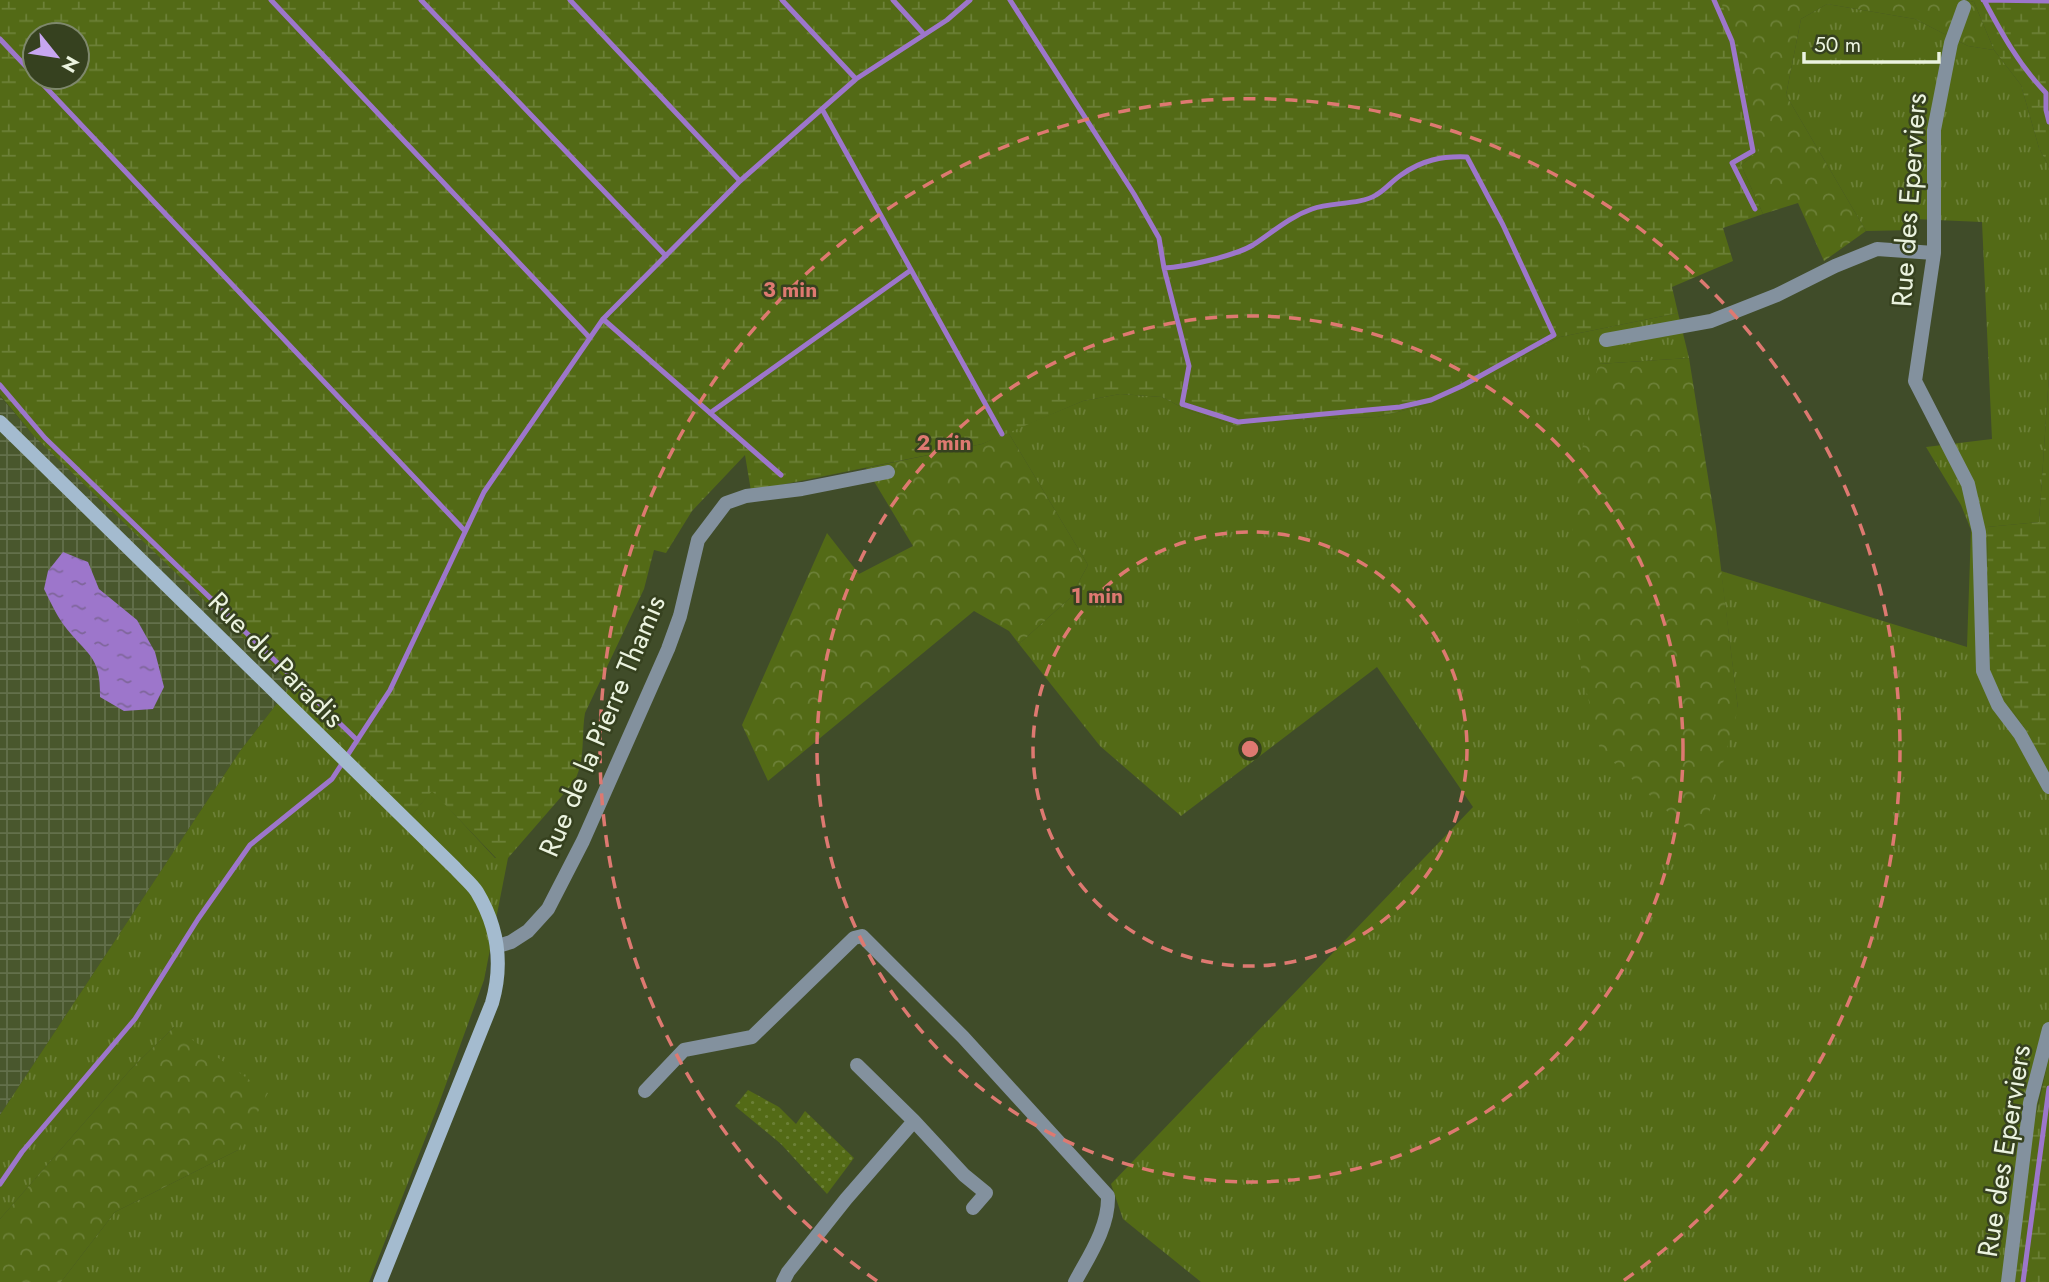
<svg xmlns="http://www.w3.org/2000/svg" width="2049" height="1282" font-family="Jost,sans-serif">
<defs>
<pattern id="industrial-grid" width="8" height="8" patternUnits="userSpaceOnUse" patternTransform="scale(1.75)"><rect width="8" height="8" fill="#49572d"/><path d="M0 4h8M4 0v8" fill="none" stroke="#63704b"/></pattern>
<pattern id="grass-tufts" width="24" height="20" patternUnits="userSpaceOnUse" patternTransform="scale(1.75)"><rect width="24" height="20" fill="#536a16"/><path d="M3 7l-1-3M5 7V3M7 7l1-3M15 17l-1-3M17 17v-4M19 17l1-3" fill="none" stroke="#6c8037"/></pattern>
<pattern id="forest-crowns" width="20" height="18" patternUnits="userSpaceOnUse" patternTransform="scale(1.75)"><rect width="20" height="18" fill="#536a16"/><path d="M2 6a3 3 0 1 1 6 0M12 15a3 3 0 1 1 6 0" fill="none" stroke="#6c8037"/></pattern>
<pattern id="wetland-marsh" width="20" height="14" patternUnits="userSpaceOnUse" patternTransform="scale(1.75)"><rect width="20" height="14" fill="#536a16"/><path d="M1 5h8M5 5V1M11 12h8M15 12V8" fill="none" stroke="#6c8037"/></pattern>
<pattern id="park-dots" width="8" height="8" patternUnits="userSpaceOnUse" patternTransform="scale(1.75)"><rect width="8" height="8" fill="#536a16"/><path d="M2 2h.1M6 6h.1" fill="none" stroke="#6c8037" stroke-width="1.8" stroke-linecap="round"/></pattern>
<pattern id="water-ripples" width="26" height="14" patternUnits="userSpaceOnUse" patternTransform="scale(1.75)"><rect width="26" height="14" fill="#9d76cb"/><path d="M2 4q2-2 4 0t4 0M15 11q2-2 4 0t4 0" fill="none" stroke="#7f669b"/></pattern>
</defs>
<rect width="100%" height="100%" fill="#404c29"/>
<path fill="url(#industrial-grid)" d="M0,396L33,435L292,684L240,751L0,1115Z"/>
<path fill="url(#grass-tufts)" d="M1827,4L1915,19L1968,46L1994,50L2021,85L2039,148L2049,167V375L2039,522L1987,527L1990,678L2025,729L2049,773V1057L2038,1102L2012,1282H1201L1123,1219L1111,1184L1473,807L1377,667L1181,816L1100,746L1019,644L1070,598L1088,565L1008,432L1083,401L1120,394L1162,397L1185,409L1237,426L1264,421L1377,417L1426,405L1560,337L1678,313L1689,358L1598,364L1738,709L1721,571L1967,647L1971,530L1961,505L1926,447L1992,439L1982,222L1914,219L1915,230L1866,231L1786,95L1801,19Z
M292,684L346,737L412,815L432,790L495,858H508L484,980L438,1106L369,1282H61L115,1212L238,1150L174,1027L131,1069L0,1219V1115L240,751Z"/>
<path fill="url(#forest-crowns)" d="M1720,0H1966L1974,2L1994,50L1968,46L1915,19L1827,4L1801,19L1786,95L1866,231L1824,261L1798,203L1763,214L1741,165L1759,151Z
M1689,358L1716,527L1738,709L1701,842L1600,750L1581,667L1571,511L1598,364Z
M1008,432L1088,565L1070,598L1019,644L1009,631L974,611L768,781L742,725L827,533L859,574L913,546L866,468L982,444Z
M174,1027L268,1093L238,1150L115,1212L61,1282H0V1219L131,1069Z"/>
<path fill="url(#wetland-marsh)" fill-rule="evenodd" d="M0,0H1720L1737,39L1759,151L1741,165L1763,214L1723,228L1733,261L1672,287L1678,313L1560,337L1426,405L1377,417L1264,421L1237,426L1185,409L1162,397L1120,394L1083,401L982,444L751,491L745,455L692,511L666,553L654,550L644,589L585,713C581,737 586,759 574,782L508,858H496L432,791L412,815L340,748L346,737L33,435L0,395ZM35,35H77V77H35Z
M1966,0H2049V167L2039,148L2021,85L1994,50L1974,2Z
M2049,375V773L2025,729L1990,678L1987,527L2039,522Z
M2049,1057V1282H2012L2032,1134Z"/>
<path fill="url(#park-dots)" d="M748,1090L779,1107L796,1124L805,1111L854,1158L827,1194L781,1144L735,1106Z"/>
<path fill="url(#water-ripples)" d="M63,552L88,562L99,589L137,620L155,652L164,687L153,709L124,711L100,697C101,654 86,655 63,624C56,614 50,601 44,589L48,571Z"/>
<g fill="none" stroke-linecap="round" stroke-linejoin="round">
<path stroke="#9d76cb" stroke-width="5" d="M271,0L590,338
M421,0L666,256
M570,0L740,181
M782,0L856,79
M893,0L922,32
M1010,0L1134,194L1159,238L1164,268L1189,366L1182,404L1238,422L1400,407L1431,400L1462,386L1554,335L1503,225L1467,157C1442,156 1422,160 1401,175C1392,181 1385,190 1376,195C1360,205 1330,202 1312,209C1289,217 1273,232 1253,245C1235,256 1185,267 1164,268
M1714,0L1732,41L1753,151L1732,163L1755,209
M1983,0L2049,1
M1984,0C2002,34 2019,65 2046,93V110L2049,122
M0,39L35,76
M36,77L465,531
M822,109L1002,434
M603,319L781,475
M0,385L45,438L357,740
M710,413L911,270
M0,1184L22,1152L135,1019L198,919L250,845L332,779L390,690L484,492L603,319L740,181L856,79L947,20L970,0
M2023,1282L2049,1088"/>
<path stroke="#83919e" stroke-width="14" d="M1964,7L1951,43L1934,130V253L1915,381L1968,484L1979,532L1983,671L1998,705L2020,734L2049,787
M1606,340L1711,321L1777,295L1835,266L1877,249L1934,253
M498,946L511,942L528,931L548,909L583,841L668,649L680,616L698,540L726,503L746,496L802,489L888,472
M645,1091L684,1050L752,1037L854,938L862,936L963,1037L1108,1196C1109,1227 1089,1256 1075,1282
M914,1121L964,1175L986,1193L973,1208
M783,1282L788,1272L846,1199L914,1121L857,1065
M2008,1282L2030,1103L2049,1029"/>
<path stroke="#a4bbcf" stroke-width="14" d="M0,422L455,868C462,876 472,884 477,892C498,927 503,965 492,1003L380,1282"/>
</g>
<g fill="none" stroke="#de7971" stroke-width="3.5" stroke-dasharray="12 9">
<circle cx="1250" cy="749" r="217"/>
<circle cx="1250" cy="749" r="433"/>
<path d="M877 1281A650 650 0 1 1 1623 1281"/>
</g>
<g text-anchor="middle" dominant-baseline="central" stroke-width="5" stroke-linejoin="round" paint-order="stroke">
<g font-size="28" fill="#ebf3df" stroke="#36411f">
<text transform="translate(1909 200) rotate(-86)">Rue des Eperviers</text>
<text transform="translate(276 660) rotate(45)">Rue du Paradis</text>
<text transform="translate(602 726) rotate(-67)">Rue de la Pierre Thamis</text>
<text transform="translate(2004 1151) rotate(-81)">Rue des Eperviers</text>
</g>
</g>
<circle cx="1250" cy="749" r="10" fill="#de7971" stroke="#36411f" stroke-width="3.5"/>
<g font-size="21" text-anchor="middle" font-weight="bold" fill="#de7971" stroke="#36411f" stroke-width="5" stroke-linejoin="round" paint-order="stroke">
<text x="790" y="297">3 min</text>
<text x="944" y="450">2 min</text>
<text x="1097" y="603">1 min</text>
</g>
<g transform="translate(56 56) rotate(120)"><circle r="33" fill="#36411f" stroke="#7e886c" stroke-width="2"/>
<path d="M0-5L12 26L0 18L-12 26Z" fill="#c7a6f0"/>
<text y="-10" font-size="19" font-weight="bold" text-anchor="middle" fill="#ebf3df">N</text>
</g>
<path d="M1804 52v10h135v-10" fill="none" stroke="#ebf3df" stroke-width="3.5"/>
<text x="1814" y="52" font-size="21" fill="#ebf3df" stroke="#36411f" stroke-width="5" paint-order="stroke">50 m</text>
</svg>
